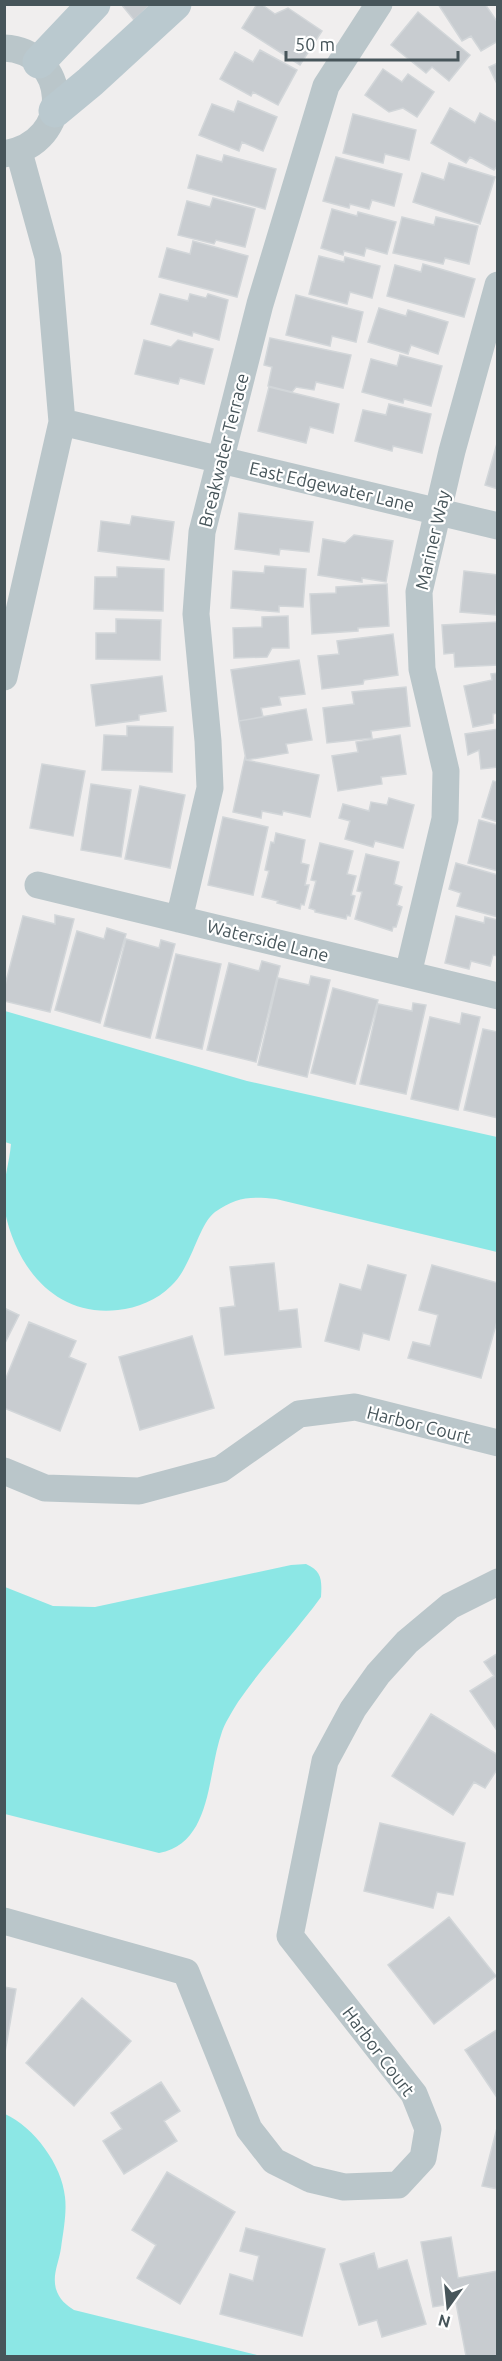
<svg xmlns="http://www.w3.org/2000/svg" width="502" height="2361" font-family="Ubuntu,sans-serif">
<rect width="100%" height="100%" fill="#f0eeee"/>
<path fill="#8ce7e5" d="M5,1011L247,1081L497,1137V1252L276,1199C250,1196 236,1197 215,1212C198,1225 192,1267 171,1286C157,1300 137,1308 118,1310C56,1317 17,1269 5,1212C0,1189 9,1167 11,1144L5,1142Z
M306,1564C322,1571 322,1580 321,1597C295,1633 263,1665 238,1702C232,1712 224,1724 221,1735C207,1776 212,1843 159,1853L5,1814V1587L53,1606L95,1607L291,1565Z
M5,2114C34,2127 62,2165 65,2197C67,2213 63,2233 61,2248C59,2262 52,2275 56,2289C59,2299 66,2305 74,2310L261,2356H5Z"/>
<path fill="#c8ccd0" stroke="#d2d6d9" stroke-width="1.5" d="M121,4H151L134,20Z
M257,4H261L275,14L288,8L322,31L300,65L242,28Z
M438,4H485L498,23V41L481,51L471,36L462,41Z
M418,12L470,55L449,81L432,67L426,73L391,45Z
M260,50L297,70L278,105L253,92L251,96L220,79L235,52L253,62Z
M498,63V86L489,67Z
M383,69L402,82L408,74L434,92L417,117L403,108L389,112L365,95Z
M238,101L277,117L263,151L242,142L239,151L199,135L212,104L234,112Z
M450,108L475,123L480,113L498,123V165L494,170L470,157L466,163L431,143Z
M353,114L416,130L409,160L385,154L383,163L343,153Z
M197,155L222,162L224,155L276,169L265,209L188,188Z
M336,157L402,174L394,206L372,200L369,209L350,204L349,208L323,201Z
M449,163L495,177L480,224L413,202L422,173L444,180Z
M213,198L255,209L245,247L216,240L214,244L178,235L187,201L210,207Z
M332,209L357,216L358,212L396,222L387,254L366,248L364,256L344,251L343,255L321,248Z
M402,217L434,225L436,217L478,226L469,264L445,258L443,264L393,253Z
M193,241L248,256L237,297L159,277L167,248L190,254Z
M319,256L344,262L345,257L380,266L372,298L350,292L347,304L309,294Z
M423,264L475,279L464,317L387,296L395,265L421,272Z
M160,294L188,301L190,294L206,298L208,294L228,300L219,340L193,332L192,336L151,324Z
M296,295L363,312L356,342L332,336L330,346L286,335Z
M379,308L406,316L408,310L448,322L438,354L411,345L408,354L368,342Z
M270,338L351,355L343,388L316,382L314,390L296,387L292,392L268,386L272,367L264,365Z
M144,340L171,347L178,340L213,349L204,384L180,378L178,384L135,374Z
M400,355L442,366L431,406L404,399L403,403L362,392L371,359L397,366Z
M269,387L339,404L333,433L310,427L306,443L258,431Z
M389,404L431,414L422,453L393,446L392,451L355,441L363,410L386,415Z
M498,440V489L485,485Z
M239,513L313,522L309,552L280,549L279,555L235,549Z
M132,516L174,522L169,560L98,551L101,521L130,525Z
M354,535L393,541L386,582L362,578V582L318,575L323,539L345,543Z
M265,566L306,569L303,607L279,606V612L231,608L233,571L264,573Z
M117,567L164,569L163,611L94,609L95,577H117Z
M464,571L498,575L496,615L460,612Z
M387,584L389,626L358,628V631L312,634L310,594L336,593V587Z
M288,616L289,648H272L267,657L234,658L233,628L262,627V617Z
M116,619L161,620L160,660L96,659V633H116Z
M498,622V665L455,667L454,653L444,654L442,625Z
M393,634L398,675L364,680L363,684L322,689L318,656L339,654L337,641Z
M299,660L305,694L279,697L281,705L261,708L263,717L239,721L231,670Z
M498,673V713L493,714V723L473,727L464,686L492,680L491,674Z
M162,676L166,711L139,715V720L96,726L91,685Z
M406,687L410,726L371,731L372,738L327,743L323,708L354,704L352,692Z
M306,709L312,740L286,744L288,753L246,760L239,721Z
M127,726L173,727L172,772L102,770L104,735L127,736Z
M498,729V767L481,769L479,750L468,755L465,734Z
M400,735L406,774L381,777L382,784L338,791L332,756L358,752L356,742Z
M245,757L246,760L319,775L310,817L283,811L282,815L262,811L261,818L233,812Z
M42,764L85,771L73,836L30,828Z
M493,781L498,782V822L482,817Z
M91,784L131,790L121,857L81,850Z
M140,786L185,795L170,868L125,859Z
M389,798L414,805L403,848L375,841L373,847L345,839L350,821L339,818L343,804L369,811L371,802L387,805Z
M223,817L268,827L253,895L208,885Z
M479,820L498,825V871L468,863Z
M276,833L305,840L301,863L309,865L305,885H309L304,905L301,904L300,909L277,903L278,901L262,897L269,871L265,870L271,842L274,843Z
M320,843L353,851L347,874L356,876L351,895L355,896L350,916L347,915L346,919L315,912V910L309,908L316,881L311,880Z
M366,854L399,862L394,884L402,887L397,905L402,907L396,927H393L392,931L355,919L362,892L357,891Z
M456,863L498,875V917L457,906L461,893L449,889Z
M55,915L74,919L50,1012L4,1001V989L23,916L55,924Z
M456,916L484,923L485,917L498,920V956L493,955L490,966L471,961L469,969L445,963Z
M107,928L126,934L100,1023L55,1010L77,931L104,939Z
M126,939L159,948L161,940L175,944L150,1038L104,1026Z
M176,954L221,964L202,1049L156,1038Z
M262,961L280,966L256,1062L207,1050L229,963L259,971Z
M311,976L330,980L307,1077L258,1065L278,978L309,985Z
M333,988L378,1000L355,1084L311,1073Z
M413,1003L426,1005L406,1094L360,1084L378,1004L412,1011Z
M462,1013L480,1017L458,1110L411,1099L430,1017L460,1024Z
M483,1029L498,1032V1118L464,1110Z
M274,1263L279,1311L297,1309L301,1347L225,1355L220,1308L235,1306L230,1267Z
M368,1265L406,1275L389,1340L363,1333L359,1350L325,1341L340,1284L361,1290Z
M432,1265L498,1283V1318L481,1378L408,1358L413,1342L430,1346L438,1315L419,1310Z
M4,1308L19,1315L4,1345Z
M29,1322L76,1341L69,1357L86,1364L60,1431L4,1408V1383Z
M192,1336L214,1408L140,1430L119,1357Z
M498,1653V1732L470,1691L494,1676L484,1662Z
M431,1714L498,1755V1768L485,1788L474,1782L453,1815L392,1776Z
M380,1823L465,1843L453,1895L437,1892L433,1908L364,1891Z
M449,1917L496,1976L434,2024L388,1965Z
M4,1987L16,1989L4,2058Z
M82,1998L131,2041L74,2106L26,2063Z
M498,2029V2099L465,2050Z
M161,2082L180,2111L164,2121L177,2141L124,2174L103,2141L122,2129L111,2113Z
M498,2124V2189L482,2186Z
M167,2172L235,2212L180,2304L137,2278L156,2245L132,2230Z
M246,2228L325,2249L302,2336L220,2314L230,2274L253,2281L259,2256L240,2251Z
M451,2237L458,2278L498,2271V2356H466L456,2303L433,2307L421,2242Z
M374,2253L378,2269L407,2260L426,2324L382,2337L377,2320L359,2325L340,2264Z"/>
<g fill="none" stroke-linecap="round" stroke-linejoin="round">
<path stroke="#bac6ca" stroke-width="27" d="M4,48C69,51 76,142 4,154
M62,422L498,526
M4,677L62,422L48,257L19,152
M38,885L498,996
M179,919L210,788L208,741L196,614L202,532L260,304L326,86L379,4
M408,974L445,819L446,771L422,669L419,592L452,451L498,285
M4,1471L45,1488L139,1491L221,1469L299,1414L355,1407L498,1443
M4,1921L186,1972L249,2129L274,2161L310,2179L344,2187L398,2185L423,2158L428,2129L414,2094L290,1936L325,1761L353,1709L378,1674L407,1642L450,1606L498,1582"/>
<path stroke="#bac9cf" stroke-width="33" d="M39,62L94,4
M55,111L90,82L175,4"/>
</g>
<g text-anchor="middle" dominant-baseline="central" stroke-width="4.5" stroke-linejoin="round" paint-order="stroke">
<g font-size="18" fill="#47555a" stroke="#fff">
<text transform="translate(223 450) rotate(-76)">Breakwater Terrace</text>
<text transform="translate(332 486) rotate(13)">East Edgewater Lane</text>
<text transform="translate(432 540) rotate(-77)">Mariner Way</text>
<text transform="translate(268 940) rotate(14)">Waterside Lane</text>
<text transform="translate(419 1424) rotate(14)">Harbor Court</text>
<text transform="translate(379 2051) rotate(53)">Harbor Court</text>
</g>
</g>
<rect width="502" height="2361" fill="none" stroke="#47555a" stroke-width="12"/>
<g transform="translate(448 2307) rotate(195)" stroke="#ffffff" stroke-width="4.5" paint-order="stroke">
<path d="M0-4.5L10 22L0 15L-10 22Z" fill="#47555a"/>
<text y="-9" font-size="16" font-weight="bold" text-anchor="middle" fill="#47555a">N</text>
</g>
<path d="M286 51v9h172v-9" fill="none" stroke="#47555a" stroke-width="3"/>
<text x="295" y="51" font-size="18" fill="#47555a" stroke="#ffffff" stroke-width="4.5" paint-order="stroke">50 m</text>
</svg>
